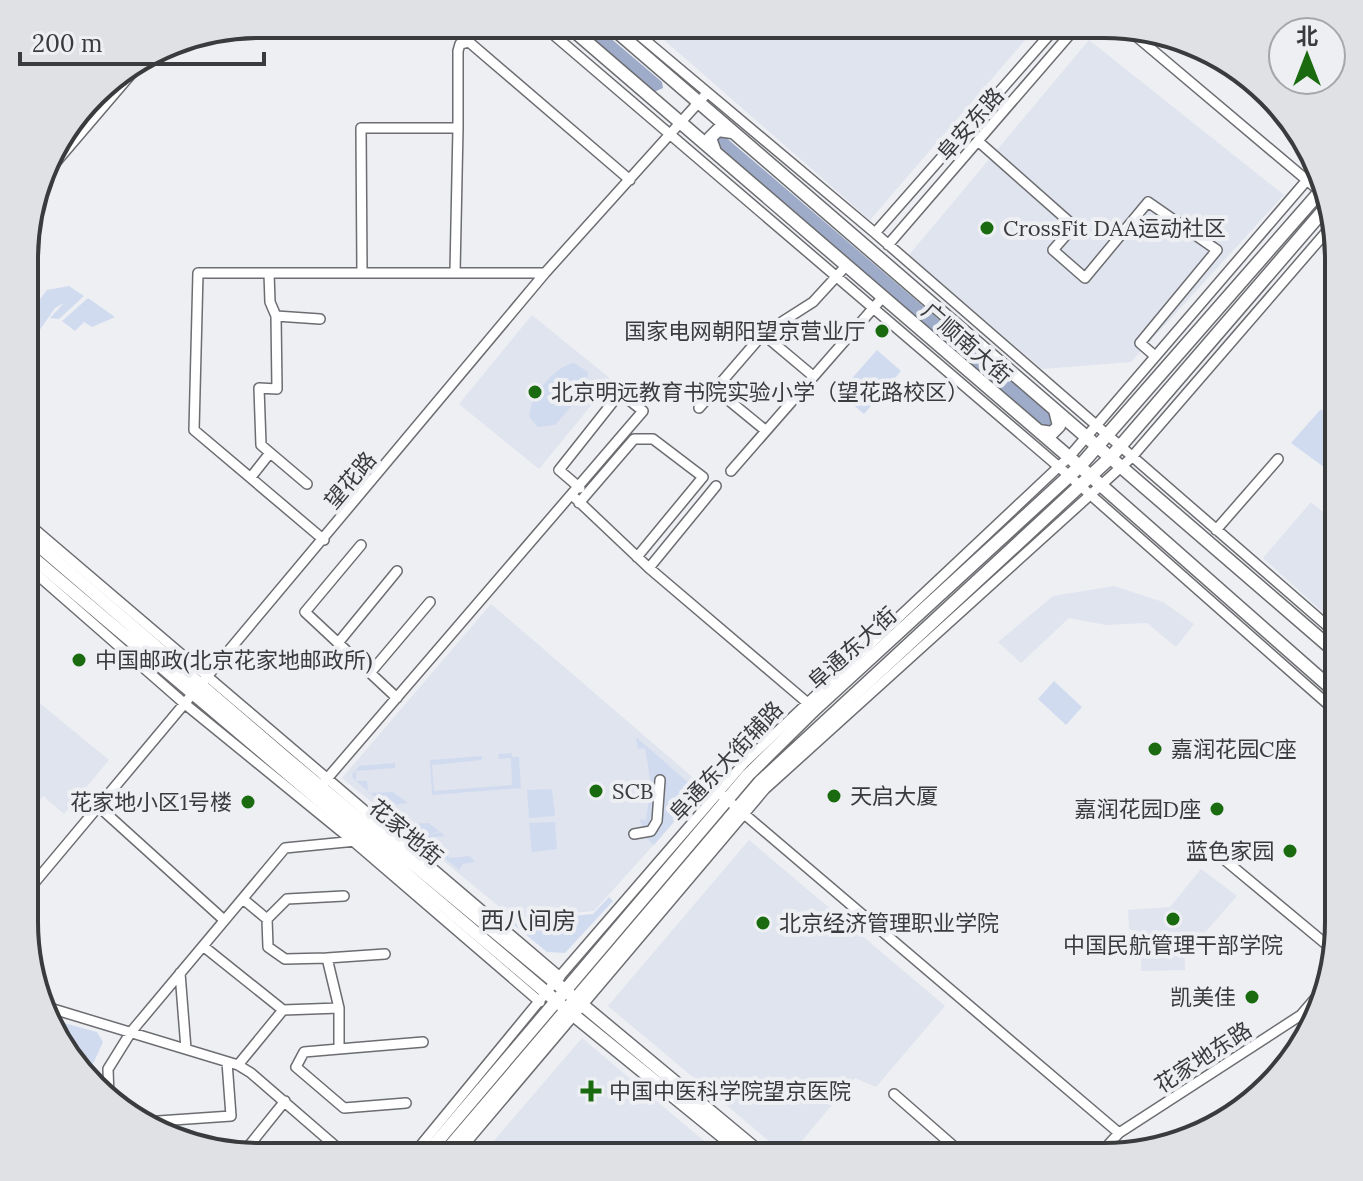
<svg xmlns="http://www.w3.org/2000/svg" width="1363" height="1181" font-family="Lora,'Noto Sans SC',serif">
<rect width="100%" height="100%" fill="#edeff3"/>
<path fill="#dfe4ee" d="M646,24H1039L870,220Z
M1089,40L1284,195L1131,362L1042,369L909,255Z
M532,315L612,380L539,469L459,404Z
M1311,502L1339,525V627L1263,558Z
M1114,586L1163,602L1194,624L1176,647L1147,623L1106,625L1069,618L1021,663L998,642L1053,596Z
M491,604L705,788L594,911L513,918L342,778Z
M25,691L109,760L64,814L43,796L25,817Z
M749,840L945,1006L876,1087L855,1078L788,1157L608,1006Z
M1201,869L1237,896L1196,943L1184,946L1185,970L1141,971V933L1129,929L1128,910L1170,907Z
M582,1038L723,1157H480Z"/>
<path fill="#d1dbf0" d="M69,286L84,296L59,319L50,318L64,303L55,308L32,341L26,335V318L47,290Z
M88,298L115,317L92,327L84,322L75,331L62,321Z
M877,350L901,371L864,414L839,393Z
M574,363L588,372L586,389L555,425L538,427L530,418C526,400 556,365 574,363Z
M1339,409V478L1291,443L1320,410Z
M1054,681L1082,707L1066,725L1038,699Z
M636,737L699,792L654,845L646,838L661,827L666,778H655L650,825L643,827L639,819L646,820L651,785L645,748L638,749Z
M512,753V757H519L521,788L432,795L430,760L482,756V760L432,765L434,791L512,785L511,758L499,759L498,754Z
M395,763V768L356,771V781H367L368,793L393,792L408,803L393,805L394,815H406L407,824L429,823L439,831L427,836L440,832L445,836L436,837V850H448L443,854H448L449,858L470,856L475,862L463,864L459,870L424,841L427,836L423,840L386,808L392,801L386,807L353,778L352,775L359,766Z
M552,789L555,816L529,818L527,790Z
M555,822L557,849L532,852L529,823Z
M609,897L613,901L565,953L547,952L514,925L517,921L593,914Z
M46,1018L97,1032L103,1042L88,1075L84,1074Z"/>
<path fill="#9eabc9" d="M575,24H594L662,82L663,88L654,92Z
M723,135L1054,418L1055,424L1047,429L716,144L715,140Z"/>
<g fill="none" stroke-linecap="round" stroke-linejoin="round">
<g stroke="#6c6d71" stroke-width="12">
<path id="minor" d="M541,24L1059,467L1339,714
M626,24L875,233L1339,636
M1124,26L1328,198
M458,128V51L460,44L469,42L630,180
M979,142L1074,226L1053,250L1085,278L1148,202L1217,250L1140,343L1155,356
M44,176L144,59
M875,233L1058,25
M888,245L1078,25
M362,271L361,128H458L455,272
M269,273L270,302L276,316L277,389L259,388L261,445L307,484
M276,316L320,319
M763,334L813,376
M715,389L765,430
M699,408L763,334L813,302L846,266
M731,471L883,297
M251,477L270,453
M573,496L649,568L810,705
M579,503L634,439H653L703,477L637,557
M25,521L560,977
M1216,530L1278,459
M324,540L194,430L198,273H545
M361,545L305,612L397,698
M25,564L185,704L353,841L540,1002
M649,568L716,486
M338,643L397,571
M370,673L430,602
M325,781L643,411L620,393L559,470L580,488
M723,796L1119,1133
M98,806L224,920
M634,834L651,831L657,821L660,780
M1220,856L1333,950
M25,894L545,273L707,93
M243,899L267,919L268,947L285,959L327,958L339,1008V1049L423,1042
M267,919L287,899L344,896
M203,946L283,1010L339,1008
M327,958L385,954
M180,973L186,1049
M40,1005L238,1065L251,1073L348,1157
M339,1049L304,1052L296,1067L344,1108L406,1103
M238,1065L283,1010
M894,1094L966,1157
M109,1099L108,1069L131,1032L285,848L356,841
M144,1122L231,1116L227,1062
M249,1155L248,1147L285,1101
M848,1155L850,1157
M1098,1156L1119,1133L1301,1015L1326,986
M411,1157L554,983L744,763L1069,457L1319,166
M454,1157L765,789L1131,458L1334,223"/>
</g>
<g stroke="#6c6d71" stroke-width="15">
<path id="major" d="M566,24L1069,457L1339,695
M608,24L1339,655
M52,151L118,74
M715,152L710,138L718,130L732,132
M1039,431L1052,433L1059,426L1055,410
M25,534L287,759L765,1157
M25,551L555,1000L748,1157
M424,1157L748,775L815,709L1080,466L1325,186
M441,1157L760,782L1111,457L1329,204"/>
</g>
<use href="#minor" stroke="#fff" stroke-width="9"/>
<use href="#major" stroke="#fff" stroke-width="12"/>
</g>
<g fill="#1a6b0f" stroke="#edeff3" stroke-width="3">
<circle cx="987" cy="228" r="8"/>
<circle cx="882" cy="331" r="8"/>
<circle cx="535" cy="392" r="8"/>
<circle cx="79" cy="660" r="8"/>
<circle cx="1155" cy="749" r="8"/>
<circle cx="596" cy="791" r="8"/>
<circle cx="834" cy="796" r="8"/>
<circle cx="248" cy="802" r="8"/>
<circle cx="1217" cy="809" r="8"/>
<circle cx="1290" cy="851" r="8"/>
<circle cx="1173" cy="919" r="8"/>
<circle cx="763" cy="923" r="8"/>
<circle cx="1252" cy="997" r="8"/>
<path d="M587 1079h8v8h8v8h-8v8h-8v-8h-8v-8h8z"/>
</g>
<g text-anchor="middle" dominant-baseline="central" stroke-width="8" stroke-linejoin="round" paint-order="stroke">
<g font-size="22" fill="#3a3b3c" stroke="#edeff3">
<text transform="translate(970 124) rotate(-49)">阜安东路</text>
<text transform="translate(967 343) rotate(41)">广顺南大街</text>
<text transform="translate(350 480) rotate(-50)">望花路</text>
<text transform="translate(852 648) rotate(-42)">阜通东大街</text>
<text transform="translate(726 761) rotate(-47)">阜通东大街辅路</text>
<text transform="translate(406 832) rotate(40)">花家地街</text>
<text transform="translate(1203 1057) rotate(-33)">花家地东路</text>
</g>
<g font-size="22" fill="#3a3b3c" stroke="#edeff3" text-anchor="start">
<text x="1003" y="228">CrossFit DAA运动社区</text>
<text x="866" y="331" text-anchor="end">国家电网朝阳望京营业厅</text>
<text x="551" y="392">北京明远教育书院实验小学（望花路校区）</text>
<text x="95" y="660">中国邮政(北京花家地邮政所)</text>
<text x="1171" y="749">嘉润花园C座</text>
<text x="612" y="791">SCB</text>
<text x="850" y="796">天启大厦</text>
<text x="232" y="802" text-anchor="end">花家地小区1号楼</text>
<text x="1201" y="809" text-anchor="end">嘉润花园D座</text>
<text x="1274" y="851" text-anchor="end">蓝色家园</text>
<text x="779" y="923">北京经济管理职业学院</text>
<text x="1173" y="945" text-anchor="middle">中国民航管理干部学院</text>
<text x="1236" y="997" text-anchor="end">凯美佳</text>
<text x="609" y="1091">中国中医科学院望京医院</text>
</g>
<g font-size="24" fill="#3a3b3c" stroke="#edeff3">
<text x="528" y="920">西八间房</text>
</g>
</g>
<path d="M0 0H1363V1181H0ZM259 38H1104A221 221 0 0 1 1325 259V922A221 221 0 0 1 1104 1143H259A221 221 0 0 1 38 922V259A221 221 0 0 1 259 38Z" fill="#dfe1e4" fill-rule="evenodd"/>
<path fill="none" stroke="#3a3b3c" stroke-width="4" d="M259 38H1104A221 221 0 0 1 1325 259V922A221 221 0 0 1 1104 1143H259A221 221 0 0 1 38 922V259A221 221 0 0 1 259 38Z"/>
<g transform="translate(1307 56)"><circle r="38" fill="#edeff3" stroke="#a5a7aa" stroke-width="2"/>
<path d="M0-6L14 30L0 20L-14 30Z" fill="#1a6b0f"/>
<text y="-12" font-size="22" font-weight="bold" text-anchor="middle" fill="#3a3b3c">北</text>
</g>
<path d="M20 52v12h244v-12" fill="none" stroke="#3a3b3c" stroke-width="4"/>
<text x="32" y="52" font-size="24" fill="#3a3b3c" stroke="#edeff3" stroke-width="6" paint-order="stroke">200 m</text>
</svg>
